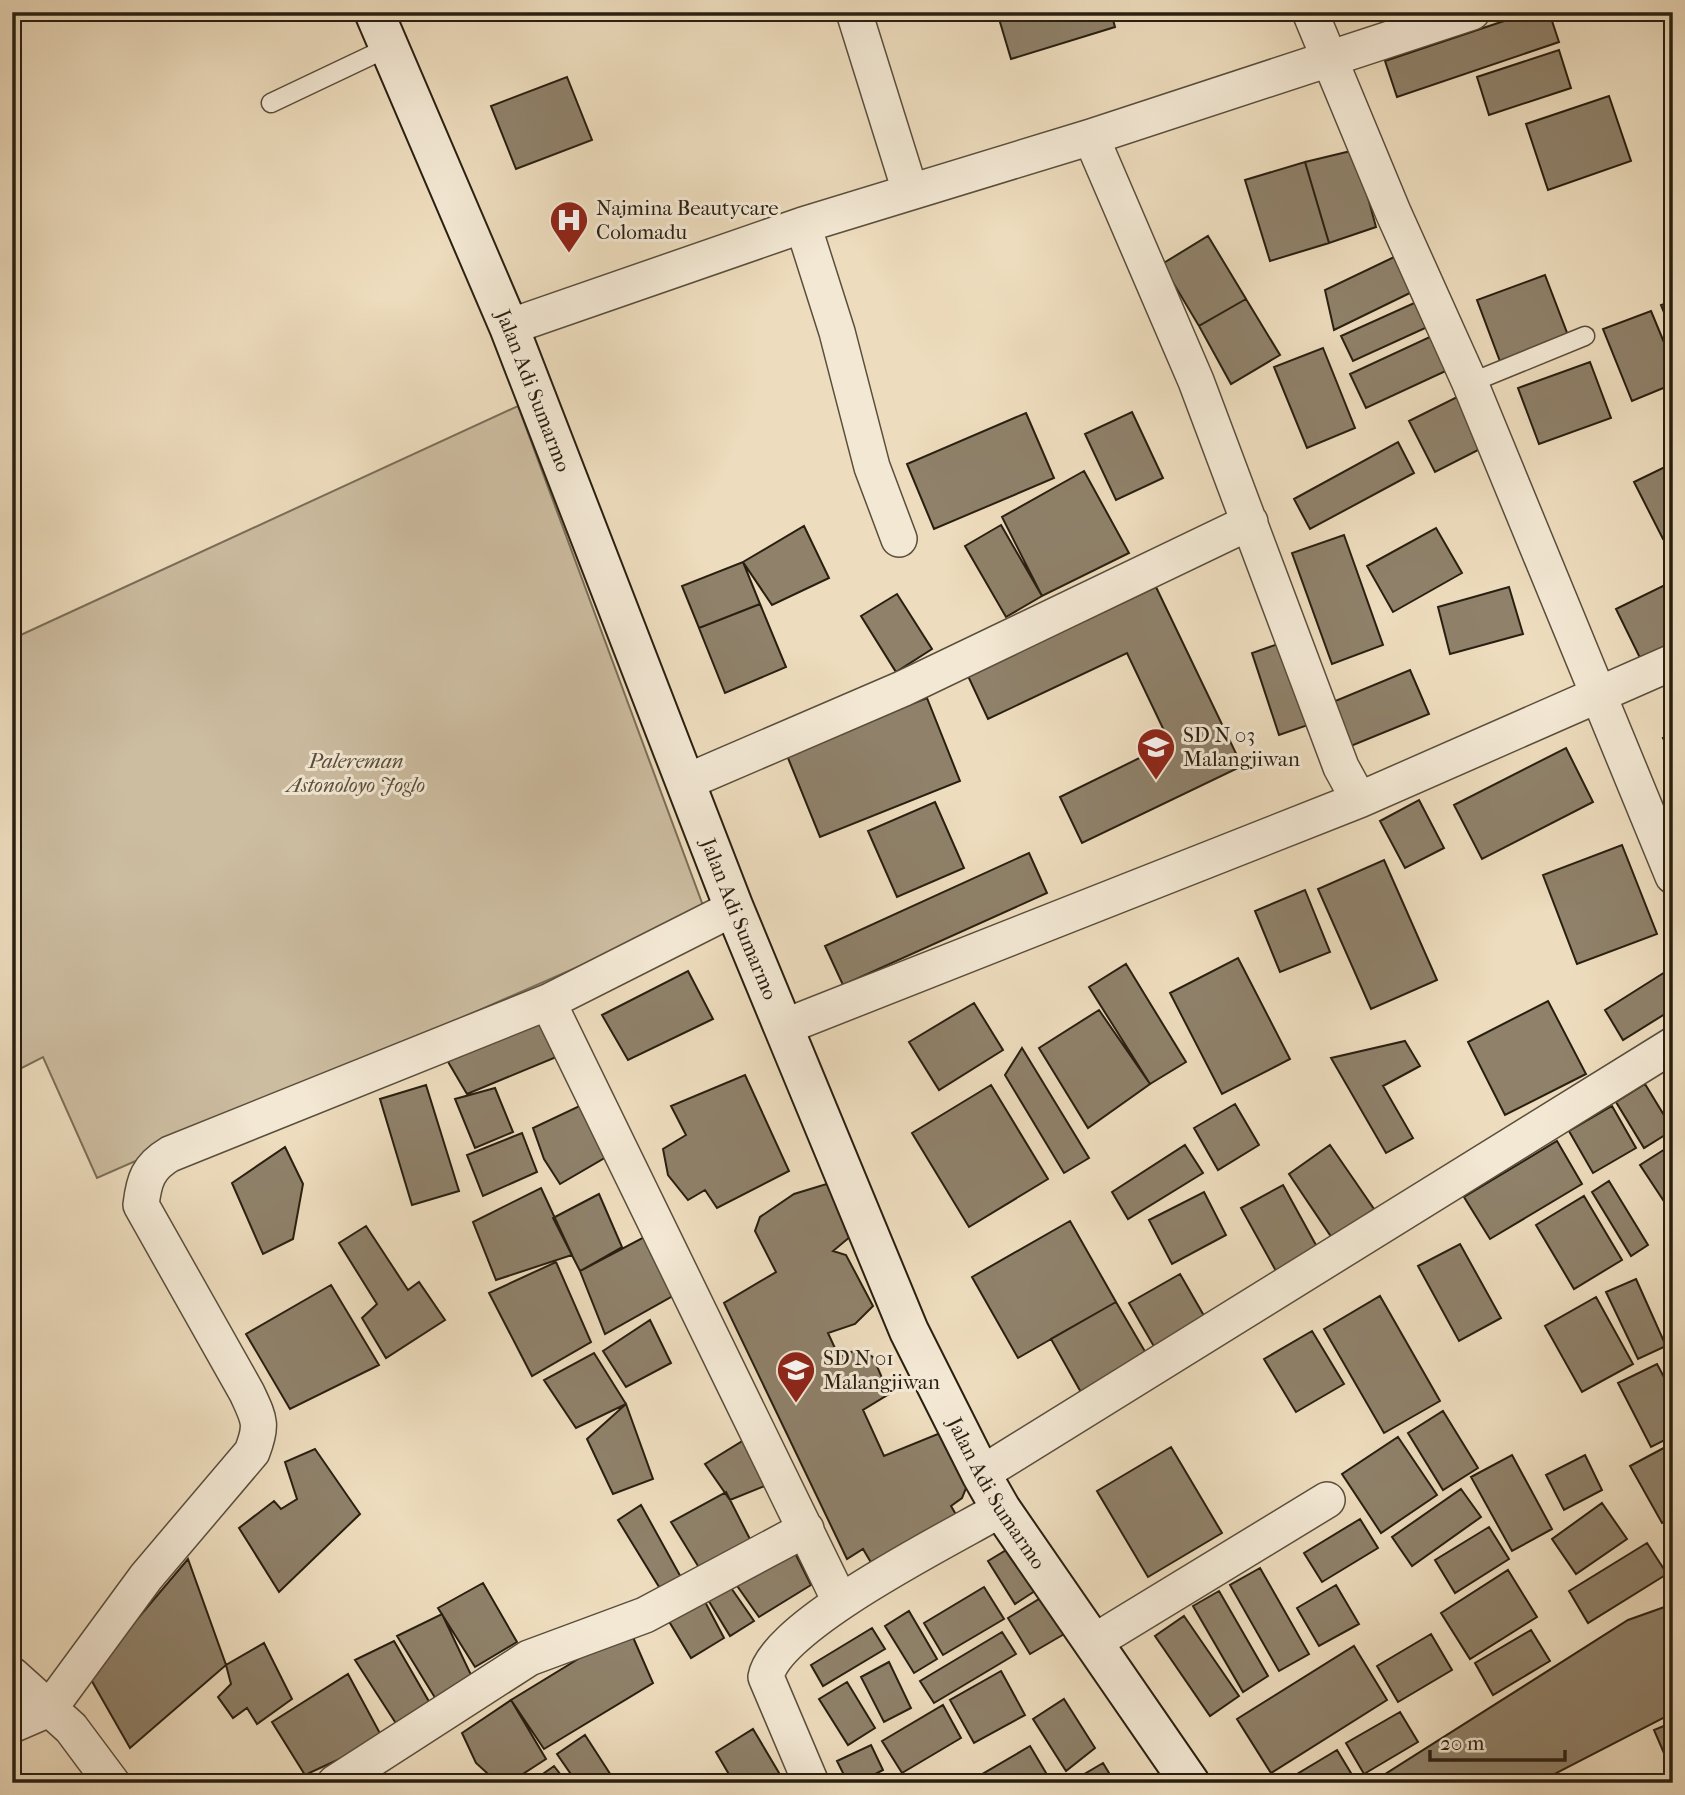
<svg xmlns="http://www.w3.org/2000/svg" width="1685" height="1795" font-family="'IM FELL French Canon',serif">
<rect width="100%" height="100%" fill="#eddcbd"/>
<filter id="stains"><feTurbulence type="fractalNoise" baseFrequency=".00286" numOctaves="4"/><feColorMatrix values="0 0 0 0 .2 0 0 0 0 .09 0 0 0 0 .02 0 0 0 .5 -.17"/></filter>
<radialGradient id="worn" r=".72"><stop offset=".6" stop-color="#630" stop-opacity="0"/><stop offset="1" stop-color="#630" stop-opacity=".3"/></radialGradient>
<path fill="#ccbca0" stroke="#7a6e58" stroke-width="2" d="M518,406L705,911L97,1178L43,1057L14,1072L12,1069V639Z"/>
<path fill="#8f816a" stroke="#291f11" stroke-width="2" d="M997,12H1111L1115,27L1011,59Z
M1531,12H1549L1559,42L1397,97L1385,61Z
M1559,50L1571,88L1489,115L1477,77Z
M567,77L592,140L516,169L491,106Z
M1609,96L1631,161L1548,190L1526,124Z
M1355,150L1376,227L1329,243L1305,162Z
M1305,162L1329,243L1270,261L1245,180Z
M1208,236L1246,299L1199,326L1162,264Z
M1394,257L1412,292L1334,330L1325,290Z
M1545,275L1569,338L1501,364L1477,300Z
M1246,299L1280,355L1231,384L1199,326Z
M1423,299L1434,324L1353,361L1341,336Z
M1673,301V335L1661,305Z
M1651,311L1673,364V384L1632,401L1603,329Z
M1434,335L1450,369L1366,408L1350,374Z
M1323,348L1355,428L1307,448L1274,367Z
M1590,362L1611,418L1539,444L1518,388Z
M1457,397L1482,448L1435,472L1409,421Z
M1132,412L1163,478L1116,500L1085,434Z
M1026,413L1054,478L934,529L907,464Z
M1398,442L1414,473L1310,529L1294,499Z
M1673,463V534L1663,539L1634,482Z
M1084,471L1129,553L1042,596L1002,517Z
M1001,525L1042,596L1006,617L965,546Z
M804,526L829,578L772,605L743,562Z
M1436,528L1462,573L1393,612L1367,566Z
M1344,535L1383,645L1332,664L1292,553Z
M743,562L760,604L699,628L682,586Z
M1673,581V649L1643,664L1616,609Z
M1156,587L1242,766L1082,843L1060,797L1170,743L1127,653L988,719L968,676Z
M1509,587L1523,634L1450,654L1438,607Z
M897,594L932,649L896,672L861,616Z
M760,604L786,667L725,693L699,628Z
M1284,642L1311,724L1279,735L1252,653Z
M1410,670L1429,714L1346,748L1328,704Z
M927,698L960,781L820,837L786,753Z
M1673,733V758L1663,738Z
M1566,748L1593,802L1482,859L1454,805Z
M1419,800L1444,848L1405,868L1380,821Z
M935,802L964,868L897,897L868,831Z
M1622,845L1657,934L1577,964L1543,875Z
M1029,853L1047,893L843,985L825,946Z
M1384,860L1437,980L1371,1009L1318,889Z
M1305,890L1330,952L1280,972L1255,911Z
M1238,958L1290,1059L1222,1094L1170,993Z
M1126,964L1186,1062L1150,1084L1089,987Z
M1673,967V1009L1623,1040L1605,1010Z
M688,971L713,1019L628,1060L602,1015Z
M1548,1001L1586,1074L1505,1115L1468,1042Z
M974,1003L1003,1050L939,1090L909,1042Z
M1099,1010L1150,1084L1088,1128L1039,1048Z
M543,1011L566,1053L467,1094L444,1055Z
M1405,1041L1420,1066L1383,1086L1413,1138L1386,1153L1331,1058Z
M1022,1048L1089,1158L1064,1173L1005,1075Z
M745,1075L789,1171L717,1208L705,1190L688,1200L668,1175L663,1149L686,1135L671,1106Z
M1645,1084L1673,1130L1644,1148L1616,1102Z
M426,1085L459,1191L412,1205L380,1099Z
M991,1085L1048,1179L969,1227L912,1133Z
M495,1088L513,1132L475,1148L455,1099Z
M590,1101L613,1153L560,1184L544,1159L533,1128Z
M1235,1104L1259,1145L1218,1170L1194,1128Z
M1612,1106L1636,1148L1593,1173L1569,1131Z
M522,1133L537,1172L483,1196L467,1155Z
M1557,1141L1582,1184L1490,1239L1464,1197Z
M1673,1144V1215L1640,1165Z
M1185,1145L1203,1173L1128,1219L1112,1192Z
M1330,1145L1374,1209L1332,1238L1289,1174Z
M285,1147L303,1184L293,1239L263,1254L232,1183Z
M1609,1181L1648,1245L1631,1256L1592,1192Z
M830,1183L851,1236L833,1251L846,1255L873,1306L855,1324L828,1333L839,1357L858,1349L873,1357L889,1394L863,1410L884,1456L950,1429L970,1478L962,1498L951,1506L961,1523L876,1571L863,1549L847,1559L724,1303L776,1272L755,1231L760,1217L794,1194Z
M1283,1185L1317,1247L1276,1271L1241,1208Z
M541,1188L572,1255L496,1280L473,1222Z
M1204,1192L1226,1235L1172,1264L1149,1220Z
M599,1194L622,1247L580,1271L553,1218Z
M1584,1196L1622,1260L1574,1289L1536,1225Z
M1070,1221L1116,1302L1018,1358L972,1277Z
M366,1226L408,1290L419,1282L445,1320L386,1358L362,1318L377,1304L339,1243Z
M648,1235L678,1293L605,1334L580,1271Z
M1460,1244L1501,1318L1459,1341L1418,1266Z
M556,1262L591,1342L532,1376L489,1293Z
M1180,1274L1207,1321L1156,1350L1129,1303Z
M1636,1279L1666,1346L1638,1359L1606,1292Z
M331,1285L379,1365L290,1409L246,1334Z
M1380,1296L1440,1401L1384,1433L1324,1329Z
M1596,1297L1633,1364L1582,1392L1545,1326Z
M1116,1302L1147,1355L1082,1394L1051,1339Z
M650,1320L671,1363L626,1387L603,1351Z
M1312,1331L1344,1384L1296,1412L1264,1359Z
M594,1353L626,1404L576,1428L544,1380Z
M1657,1364L1673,1394V1436L1651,1447L1618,1383Z
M626,1404L653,1479L613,1494L587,1439Z
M1443,1411L1478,1468L1443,1490L1408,1433Z
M749,1437L772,1483L730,1500L705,1464Z
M1398,1437L1437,1495L1381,1533L1342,1474Z
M1673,1443V1517L1662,1523L1630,1466Z
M1171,1447L1222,1533L1148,1577L1097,1491Z
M315,1449L360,1514L279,1592L239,1528L274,1501L281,1509L297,1499L285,1462Z
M1512,1455L1552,1529L1512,1551L1471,1477Z
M1585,1455L1602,1490L1564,1510L1546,1475Z
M1461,1489L1481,1517L1412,1566L1392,1537Z
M726,1492L755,1549L706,1579L671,1522Z
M1602,1503L1627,1539L1576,1574L1552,1539Z
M641,1505L683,1581L664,1595L618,1520Z
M1360,1519L1378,1548L1322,1582L1304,1553Z
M1489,1527L1509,1559L1455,1593L1435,1560Z
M1647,1543L1667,1574L1588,1623L1569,1591Z
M1013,1546L1038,1589L1015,1604L988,1561Z
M792,1547L811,1585L759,1617L733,1580Z
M188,1559L226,1665L130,1748L89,1676Z
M1260,1568L1309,1654L1279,1671L1230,1585Z
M1508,1570L1537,1617L1470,1659L1441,1613Z
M483,1583L517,1642L475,1667L438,1608Z
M729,1585L754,1621L730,1636L707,1598Z
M1336,1585L1359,1624L1319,1646L1297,1608Z
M984,1587L1004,1619L943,1655L924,1623Z
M1219,1591L1268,1676L1243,1692L1193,1606Z
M1044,1596L1066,1633L1030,1654L1008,1618Z
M703,1598L724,1638L691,1658L667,1618Z
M1673,1604V1713L1537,1783H1371L1628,1620Z
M909,1611L937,1659L914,1673L885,1626Z
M442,1614L473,1679L437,1701L397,1636Z
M1184,1616L1239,1696L1210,1716L1155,1636Z
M629,1628L653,1683L544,1749L511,1700Z
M872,1628L885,1649L823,1686L811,1665Z
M1531,1630L1550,1661L1493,1695L1475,1663Z
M1002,1632L1016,1654L934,1703L920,1681Z
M1431,1634L1452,1670L1398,1702L1377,1666Z
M394,1641L431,1705L397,1725L355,1660Z
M264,1643L292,1699L257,1724L247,1708L233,1718L218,1697L231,1684L226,1665Z
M1354,1646L1387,1700L1271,1773L1237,1719Z
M889,1662L911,1708L884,1722L861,1677Z
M1001,1671L1025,1715L974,1743L950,1700Z
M348,1674L383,1739L305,1775L272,1722Z
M847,1682L875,1728L848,1745L819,1699Z
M1064,1699L1095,1748L1066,1771L1033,1719Z
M511,1700L546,1759L509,1783H498L476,1763L462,1733Z
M943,1705L961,1738L902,1773L882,1741Z
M1400,1712L1418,1742L1364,1774L1346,1743Z
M1673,1722V1774L1654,1730Z
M753,1729L785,1783H734L716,1752Z
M585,1735L616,1783H577L557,1754Z
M871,1745L883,1770L858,1783H848L837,1761Z
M1030,1746L1052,1783H982L979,1776Z
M1337,1750L1357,1783H1282Z
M1103,1763L1115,1783H1069Z
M554,1766L567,1783H530Z"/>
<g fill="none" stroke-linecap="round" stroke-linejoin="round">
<g stroke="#5a4e3c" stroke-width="21">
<path id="lane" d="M271,103L389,47
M1470,383L1585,336"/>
</g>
<g stroke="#5a4e3c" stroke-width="38">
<path id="street" d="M854,12L910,191
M1310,12L1393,212L1470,383L1673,876
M1091,137L1196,381L1341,767L1359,800
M803,225L837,332L872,467L899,539
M509,327L803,225L1091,137L1472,12
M686,782L902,689L1250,522
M548,1002L840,1601
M784,1027L1359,800L1673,662
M981,1474L1673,1045
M1094,1642L1327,1500
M12,1675L71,1728L112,1783
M12,1725L49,1709L146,1577L252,1452C263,1424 259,1419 247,1393L141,1205C144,1180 148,1167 170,1154L548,1002L734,908
M335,1783L529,1658L645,1615L806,1529
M811,1783L766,1677C775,1625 953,1537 1001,1509"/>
</g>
<g stroke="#291f11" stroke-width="42">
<g id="secondary">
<path id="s1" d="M374,12L509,327L734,908L909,1331L981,1474L1001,1509L1190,1783"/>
</g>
</g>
<use href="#lane" stroke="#f3e8d4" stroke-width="18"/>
<use href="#street" stroke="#f3e8d4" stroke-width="35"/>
<use href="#secondary" stroke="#f3e8d4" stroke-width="38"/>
</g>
<defs>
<g id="hospital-pin" transform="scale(2.0125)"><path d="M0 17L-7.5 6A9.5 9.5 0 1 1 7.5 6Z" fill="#8f2418" stroke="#f3e8d4"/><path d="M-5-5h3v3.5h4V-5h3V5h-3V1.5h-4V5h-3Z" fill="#fff"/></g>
<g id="school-pin" transform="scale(2.0125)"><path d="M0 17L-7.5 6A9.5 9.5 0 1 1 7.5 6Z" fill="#8f2418" stroke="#f3e8d4"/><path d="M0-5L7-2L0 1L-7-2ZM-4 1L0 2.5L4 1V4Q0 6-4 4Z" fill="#fff"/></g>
</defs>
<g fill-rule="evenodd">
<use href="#hospital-pin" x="569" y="220"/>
<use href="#school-pin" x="1156" y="747"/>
<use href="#school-pin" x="796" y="1370"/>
</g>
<g text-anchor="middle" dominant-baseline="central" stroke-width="6" stroke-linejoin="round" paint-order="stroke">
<g font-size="21" fill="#291f11" stroke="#f3e8d4" text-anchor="start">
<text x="596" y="208">Najmina Beautycare<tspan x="596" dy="24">Colomadu</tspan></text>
<text x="1183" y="735">SD N 03<tspan x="1183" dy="24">Malangjiwan</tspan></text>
<text x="823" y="1358">SD N 01<tspan x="823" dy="24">Malangjiwan</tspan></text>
</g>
<g font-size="21" fill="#291f11" stroke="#f3e8d4">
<text stroke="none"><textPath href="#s1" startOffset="411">Jalan Adi Sumarmo</textPath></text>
<text stroke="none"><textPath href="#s1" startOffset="978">Jalan Adi Sumarmo</textPath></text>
<text stroke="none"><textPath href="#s1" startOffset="1608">Jalan Adi Sumarmo</textPath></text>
</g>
<g font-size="21" font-style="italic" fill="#5a4e3c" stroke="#f3e8d4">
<text x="356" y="761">Palereman<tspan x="356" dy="24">Astonoloyo Joglo</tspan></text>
</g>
</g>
<rect width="1685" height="1795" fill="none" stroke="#eddcbd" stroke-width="42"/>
<rect x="14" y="14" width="1657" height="1767" fill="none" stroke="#291f11" stroke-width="3.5"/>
<rect x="21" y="21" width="1643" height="1753" fill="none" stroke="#291f11" stroke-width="2"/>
<path d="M1430 1750v10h135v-10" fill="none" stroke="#291f11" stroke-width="3.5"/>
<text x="1440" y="1750" font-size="21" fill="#291f11" stroke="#f3e8d4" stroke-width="5" paint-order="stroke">20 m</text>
<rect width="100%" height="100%" filter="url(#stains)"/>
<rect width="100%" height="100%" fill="url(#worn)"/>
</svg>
